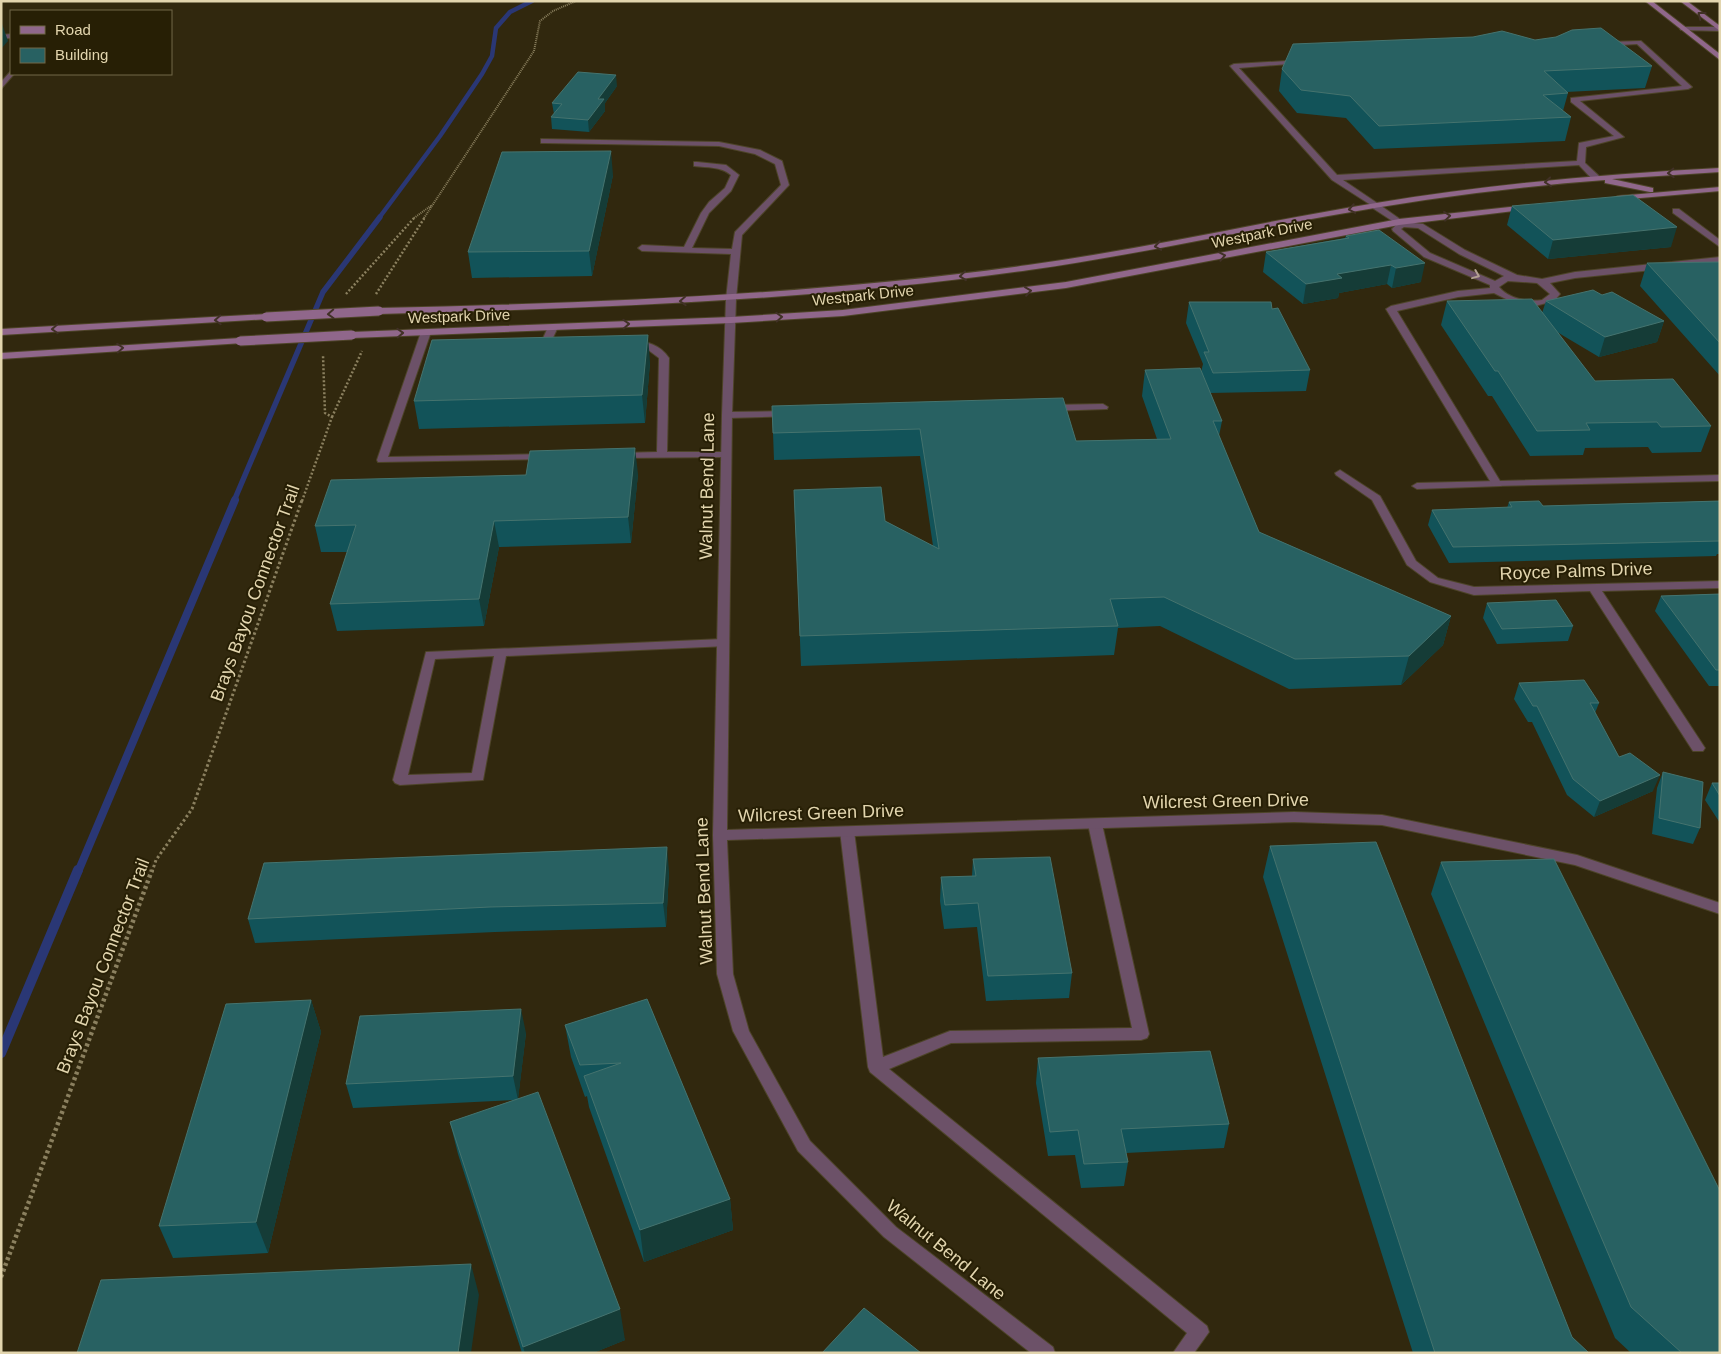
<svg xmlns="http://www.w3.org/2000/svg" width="1721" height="1354" font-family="Helvetica,sans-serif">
<rect width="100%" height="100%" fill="#31280e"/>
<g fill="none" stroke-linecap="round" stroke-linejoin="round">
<path stroke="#2a3775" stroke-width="4.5" d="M379,218L440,136L482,74L492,56L496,28L510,12L532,1"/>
<path stroke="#2a3775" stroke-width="5.5" d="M234,501L323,292L380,217"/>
<path stroke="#2a3775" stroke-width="8" d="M78,872L235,500"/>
<path stroke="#2a3775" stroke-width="10" d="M1,1053L78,870"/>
<g stroke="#4d4428" stroke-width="2">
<path id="service" d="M1683,27H1720V31L1681,30L1680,29Z
M11,34V38L1,39V35Z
M1641,41L1692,87L1688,89L1580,101L1624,137L1586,147L1585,163L1599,176V180H1593L1579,165L1343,180L1377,203V207H1374L1332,180L1230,66L1234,64L1303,60L1304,61L1301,63L1239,68L1337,175L1577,161L1579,143L1614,136L1571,102V98L1682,86L1637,44L1605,46L1602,44L1605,42Z
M11,71V74H14L1,89V82Z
M541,139L719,142L760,150L782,161L789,185L742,235L736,299L731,302L726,299L731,254L642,251L638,248L642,245L684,247L701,213L709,202L725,188L731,175C720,166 708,168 694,166V162H697L726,165L739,175L731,191L709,213L692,248L732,249L735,232L781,185L775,164L755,154L719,146L544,143H541Z
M1673,209H1679L1720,240V247L1673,213Z
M553,324L558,327L548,348H536V344L541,343L548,327Z
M426,329L431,332L388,457L546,454L551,457L550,459L378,462L377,460L421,332Z
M632,341C648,341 660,345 669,358L667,452H726L730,453L731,455L730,457L615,458L614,456L619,453L657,452L659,358L647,349L629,346V342Z
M1103,404L1108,407L1107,409L1049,411L1044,408L1049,405Z
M789,411L794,414L793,416L727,418L722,415L727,412Z
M1497,481L1501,482L1502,484L1501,486L1417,489L1412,486L1417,483Z
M723,639L729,643L727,646L506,656L483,780L400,785L395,783L393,780L426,652ZM494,656L472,773L408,775L435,659Z
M1095,819L1100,821L1102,824L1149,1034L1147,1038L1141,1040L951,1043L889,1069L1207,1326L1209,1332L1194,1353H1173L1187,1333L870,1072L868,1067L840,831L842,828H852L854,831L883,1057L950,1031L1132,1028L1088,824L1090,821Z"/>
</g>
<g stroke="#4d4428" stroke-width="2">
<path id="minor" d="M1371,203H1377L1404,222L1423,224L1465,250L1517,275L1542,279L1575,272L1720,257V263L1575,278L1550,283L1560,294L1554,301L1535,306L1512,302L1494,293L1458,297L1397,311L1500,481L1720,475V481L1493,486L1386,309L1391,306L1458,291L1490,288V285L1424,257L1393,231L1392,229L1397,224L1371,207ZM1404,227L1418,228L1459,254L1504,276L1495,281L1430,253L1401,229ZM1508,281L1537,283L1550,294L1542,300C1527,302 1509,299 1499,287Z
M1340,470L1380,496L1416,561L1438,578L1474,587L1720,581V588L1602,591L1703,745L1705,748L1703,751H1693L1590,591L1474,595L1430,582L1407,565L1372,500L1336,475L1335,473Z"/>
</g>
<g stroke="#4d4428" stroke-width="2">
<path id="tertiary" d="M731,296L736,299L732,415L727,830L1294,812L1382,815L1577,855L1720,903V914L1575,865L1382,825L1294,822L727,840L733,974L749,1031L810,1141L896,1227L1053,1347L1055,1353H1031L884,1237L798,1151L733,1031L717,974L713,835L722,415L726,299Z"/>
</g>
<g stroke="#4d4428" stroke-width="2">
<path id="secondary" d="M1645,1H1652L1720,54V60Z
M1680,1H1687L1720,26V31Z
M1720,168V172L1612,179L1653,188V192H1650L1605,183V180C1512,187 1420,199 1328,216C1228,234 1129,256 1029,270C813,301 596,308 379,314L374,311L379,308C596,303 813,295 1028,265C1145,249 1260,222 1376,203C1490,184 1605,174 1720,168Z
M1720,187V191L1618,200L1614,198L1618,196Z
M1528,205L1532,207L1531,209L1399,225L1066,288L843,316L731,323L352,338L347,335L352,332L731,317L843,310L1066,282L1399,219Z
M266,314L271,317L269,319L1,335V329Z
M240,338L243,339V343L1,359V353Z"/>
</g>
<path stroke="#8b805f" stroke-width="2" stroke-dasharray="1 1" stroke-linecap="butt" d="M414,218L432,205
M424,218L534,51L540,21L553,11L576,1"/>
<path stroke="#8b805f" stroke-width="2.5" stroke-dasharray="2 2" stroke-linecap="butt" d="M346,294L415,217
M376,294L425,217
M332,417L362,351
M302,501L332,417L325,413L323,355"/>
<path stroke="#8b805f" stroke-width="3" stroke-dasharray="2.5 2.5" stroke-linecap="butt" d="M152,872L156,860L192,809L302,500"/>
<path stroke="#8b805f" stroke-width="4.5" stroke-dasharray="3 3" stroke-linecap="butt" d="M1,1277L152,870"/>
<use href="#service" fill="#6c5168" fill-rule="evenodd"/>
<use href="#minor" fill="#6c5168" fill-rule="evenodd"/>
<use href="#tertiary" fill="#6c5168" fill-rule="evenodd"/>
<use href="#secondary" fill="#90678b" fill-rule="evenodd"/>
<g stroke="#4d4428" stroke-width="11" stroke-linecap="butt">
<path id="secondary-bridge" d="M266,317L379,311
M240,341L352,335"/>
</g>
<use href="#secondary-bridge" stroke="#90678b" stroke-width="9"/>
</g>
<path fill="#125359" d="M1473,37L1535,40L1652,66L1645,88L1566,92L1568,93L1563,111L1571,117L1565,141L1374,149L1346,118L1297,113L1279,91L1282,69Z
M617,86L605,103V111L589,132L552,129L551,117L554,114L552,103Z
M613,175L592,276L472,278L468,252Z
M1512,206L1671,247L1548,259L1507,225Z
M1346,236L1421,282L1392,288L1387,284L1339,293L1338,298L1303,304L1263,272L1266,252L1345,238Z
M1720,262V376L1640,286L1647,263Z
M1602,295L1664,321L1657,342L1599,357L1557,332L1595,381L1711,426L1701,452L1652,453L1648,447L1585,448L1583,455L1530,456L1492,396H1488L1441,325L1447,301L1542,313L1546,301Z
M1189,302L1272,309L1310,370L1306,391L1210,393L1222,421L1219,436L1259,532L1451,616L1443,645L1401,685L1289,689L1160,626L1118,628L1114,655L801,666L794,490L885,521L933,546L920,456L774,460L772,406L1076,441L1157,439L1142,396L1145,370L1201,372L1203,364L1186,323Z
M650,362L645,423L419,429L414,401Z
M638,474L631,543L499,547L484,626L337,631L330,604L347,552H321L315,526Z
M1720,501V554H1717L1716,556L1449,563L1428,525L1432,510L1507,508L1509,502L1543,506Z
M1720,594V686H1709L1655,611L1661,596Z
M1487,603L1573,626L1568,641L1497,644L1483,618Z
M1519,683L1599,703L1595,713L1619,757L1653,791L1594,817L1567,795L1532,722H1528L1514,699Z
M1663,772L1700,828L1693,844L1652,834L1657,788Z
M1712,783H1720V823L1705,800Z
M1270,846L1572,1337L1589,1353H1413L1263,877Z
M973,859L1072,973L1069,998L986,1001L977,927L944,929L940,901L941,877L972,876Z
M1441,862L1720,1353H1631L1615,1338L1431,894Z
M669,871L666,927L495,932L255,943L248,919Z
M647,999L730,1199L733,1230L644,1262L589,1107L587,1096L585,1097L571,1057L565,1025Z
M311,1000L321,1032L268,1253L173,1258L159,1226Z
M526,1033L518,1098L625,1340L593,1353H522L458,1154L450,1122L514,1100L353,1108L346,1084Z
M1038,1058L1229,1124L1224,1148L1126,1153L1128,1162L1124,1186L1081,1188L1075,1155L1048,1156L1036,1083Z"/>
<path fill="#153c37" d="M1,21L8,41L1,49Z
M616,75L617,86L605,103V111L589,132L588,120L598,99Z
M611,151L613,175L592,276L589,251Z
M1677,227L1671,247L1548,259L1553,240Z
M1425,263L1421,282L1392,288L1396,268Z
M1391,265L1387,284L1339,293L1338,298L1303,304L1306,284L1337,274Z
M1664,321L1657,342L1599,357L1605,337Z
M648,335L650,362L645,423L642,395Z
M635,448L638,474L631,543L628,517Z
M494,521L499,547L484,626L479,599Z
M1451,616L1443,645L1401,685L1409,656Z
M1660,775L1653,791L1594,817L1600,801Z
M667,847L669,871L666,927L663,903Z
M311,1000L321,1032L268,1253L256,1222Z
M521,1009L526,1033L518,1100L513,1076Z
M730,1199L733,1230L644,1262L640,1230Z
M471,1264L479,1295L471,1353H458Z
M620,1309L625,1340L593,1353H525L523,1347Z"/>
<path fill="#286162" stroke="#45736e" d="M1601,28L1652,66L1544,71L1568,93L1543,95L1571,117L1379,126L1350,96L1301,90L1282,69L1293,44L1473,37L1502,31L1535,40L1556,37L1572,30Z
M578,72L616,75L598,99H604L588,120L551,117L562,104L552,103Z
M611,151L589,251L468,252L502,152Z
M1633,195L1677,227L1553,240L1512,206Z
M1379,230L1425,263L1396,268L1391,265L1337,274L1342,278L1306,284L1266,252L1349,238L1346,236Z
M1720,262V343L1647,263Z
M1593,290L1602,295L1612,292L1664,321L1605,337L1546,301Z
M1532,299L1595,381L1673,379L1711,426L1661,427L1657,422L1586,423L1590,430L1537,431L1498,371H1495L1447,301Z
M1189,302H1271L1272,309L1278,308L1310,370L1213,373L1204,352H1209Z
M648,335L642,395L414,401L432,340Z
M1200,368L1222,421H1213L1259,532L1451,616L1409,656L1295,659L1164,597L1110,599L1118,626L800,636L794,490L881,487L885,521L939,549L920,429L773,433L772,406L1063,398L1076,441L1171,439L1145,370Z
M635,448L628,517L494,521L479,599L330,604L356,525L315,526L331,480L526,475L530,451Z
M1539,501L1543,506L1720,501V541L1453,547L1432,510L1512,507L1509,502Z
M1720,594V670H1716L1661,596Z
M1556,600L1573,626L1502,629L1487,603Z
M1584,680L1599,703H1590L1619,757L1630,753L1660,775L1600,801L1573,779L1537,706H1533L1519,683Z
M1663,772L1703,782L1700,828L1659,818Z
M1712,783H1720V796Z
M1376,842L1572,1337L1589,1353H1435L1270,846Z
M667,847L663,903L490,907L248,919L264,863Z
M1050,857L1072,973L988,976L978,903L945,905L941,877L976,876L973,859Z
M1554,859L1720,1191V1353H1682L1631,1307L1441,862Z
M647,999L730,1199L640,1230L584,1076L621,1063L580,1065L565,1025Z
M311,1000L256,1222L159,1226L226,1004Z
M521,1009L513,1076L346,1084L360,1016Z
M1210,1051L1229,1124L1121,1129L1128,1162L1084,1164L1078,1130L1050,1132L1038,1058Z
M538,1092L620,1309L523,1347L450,1122Z
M471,1264L458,1353H77L101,1280Z
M864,1308L921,1353H822Z"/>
<defs><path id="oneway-chevron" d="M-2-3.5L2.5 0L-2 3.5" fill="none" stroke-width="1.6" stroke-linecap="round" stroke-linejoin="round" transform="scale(1.25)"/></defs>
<g stroke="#413126">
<use href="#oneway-chevron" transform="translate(1701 15) rotate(-142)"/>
<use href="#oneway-chevron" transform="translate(1671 173) rotate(177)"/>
<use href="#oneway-chevron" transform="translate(1548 182) rotate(175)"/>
<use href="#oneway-chevron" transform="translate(1352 209) rotate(170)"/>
<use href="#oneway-chevron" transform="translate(1447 216) rotate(-6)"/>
<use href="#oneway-chevron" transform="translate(1158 246) rotate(170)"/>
<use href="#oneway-chevron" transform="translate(1222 256) rotate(-11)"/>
<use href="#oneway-chevron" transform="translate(963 276) rotate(174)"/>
<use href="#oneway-chevron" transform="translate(1028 291) rotate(-8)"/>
<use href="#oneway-chevron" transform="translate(683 301) rotate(177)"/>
<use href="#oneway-chevron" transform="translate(331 314) rotate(177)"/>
<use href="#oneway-chevron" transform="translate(779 317) rotate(-3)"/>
<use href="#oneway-chevron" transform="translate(218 320) rotate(177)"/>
<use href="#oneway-chevron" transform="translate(626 324) rotate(-2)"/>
<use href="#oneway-chevron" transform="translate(55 329) rotate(177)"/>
<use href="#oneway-chevron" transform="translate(400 333) rotate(-2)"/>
<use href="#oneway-chevron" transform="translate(120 348) rotate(-4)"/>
</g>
<use stroke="#b3a092" href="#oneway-chevron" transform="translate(1476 275) rotate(22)"/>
<g text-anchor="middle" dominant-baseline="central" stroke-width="4" stroke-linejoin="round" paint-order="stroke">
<g font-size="15" fill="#e2d5ae" stroke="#271f05">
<text transform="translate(1262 233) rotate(-11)">Westpark Drive</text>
<text transform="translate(863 295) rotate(-6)">Westpark Drive</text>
<text transform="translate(459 316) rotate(-2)">Westpark Drive</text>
</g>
<g font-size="18" fill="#e2d5ae" stroke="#271f05">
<text transform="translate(707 486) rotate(-89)">Walnut Bend Lane</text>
<text transform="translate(1576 571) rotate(-2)">Royce Palms Drive</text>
<text transform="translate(255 593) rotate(-70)">Brays Bayou Connector Trail</text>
<text transform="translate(1226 801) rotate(-1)">Wilcrest Green Drive</text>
<text transform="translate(821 813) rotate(-2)">Wilcrest Green Drive</text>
<text transform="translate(704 891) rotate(-92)">Walnut Bend Lane</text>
<text transform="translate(103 966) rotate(-69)">Brays Bayou Connector Trail</text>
<text transform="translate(946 1250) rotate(39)">Walnut Bend Lane</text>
</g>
</g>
<rect width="1721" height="1354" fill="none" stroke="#e2d5ae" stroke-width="5"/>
<rect x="10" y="10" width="162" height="65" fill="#271f05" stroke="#726849"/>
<rect x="20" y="26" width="25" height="8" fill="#90678b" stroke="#726849"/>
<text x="55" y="35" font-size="15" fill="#e2d5ae">Road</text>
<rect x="20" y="48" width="25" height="15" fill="#286162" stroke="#726849"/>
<text x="55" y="60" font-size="15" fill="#e2d5ae">Building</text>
</svg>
